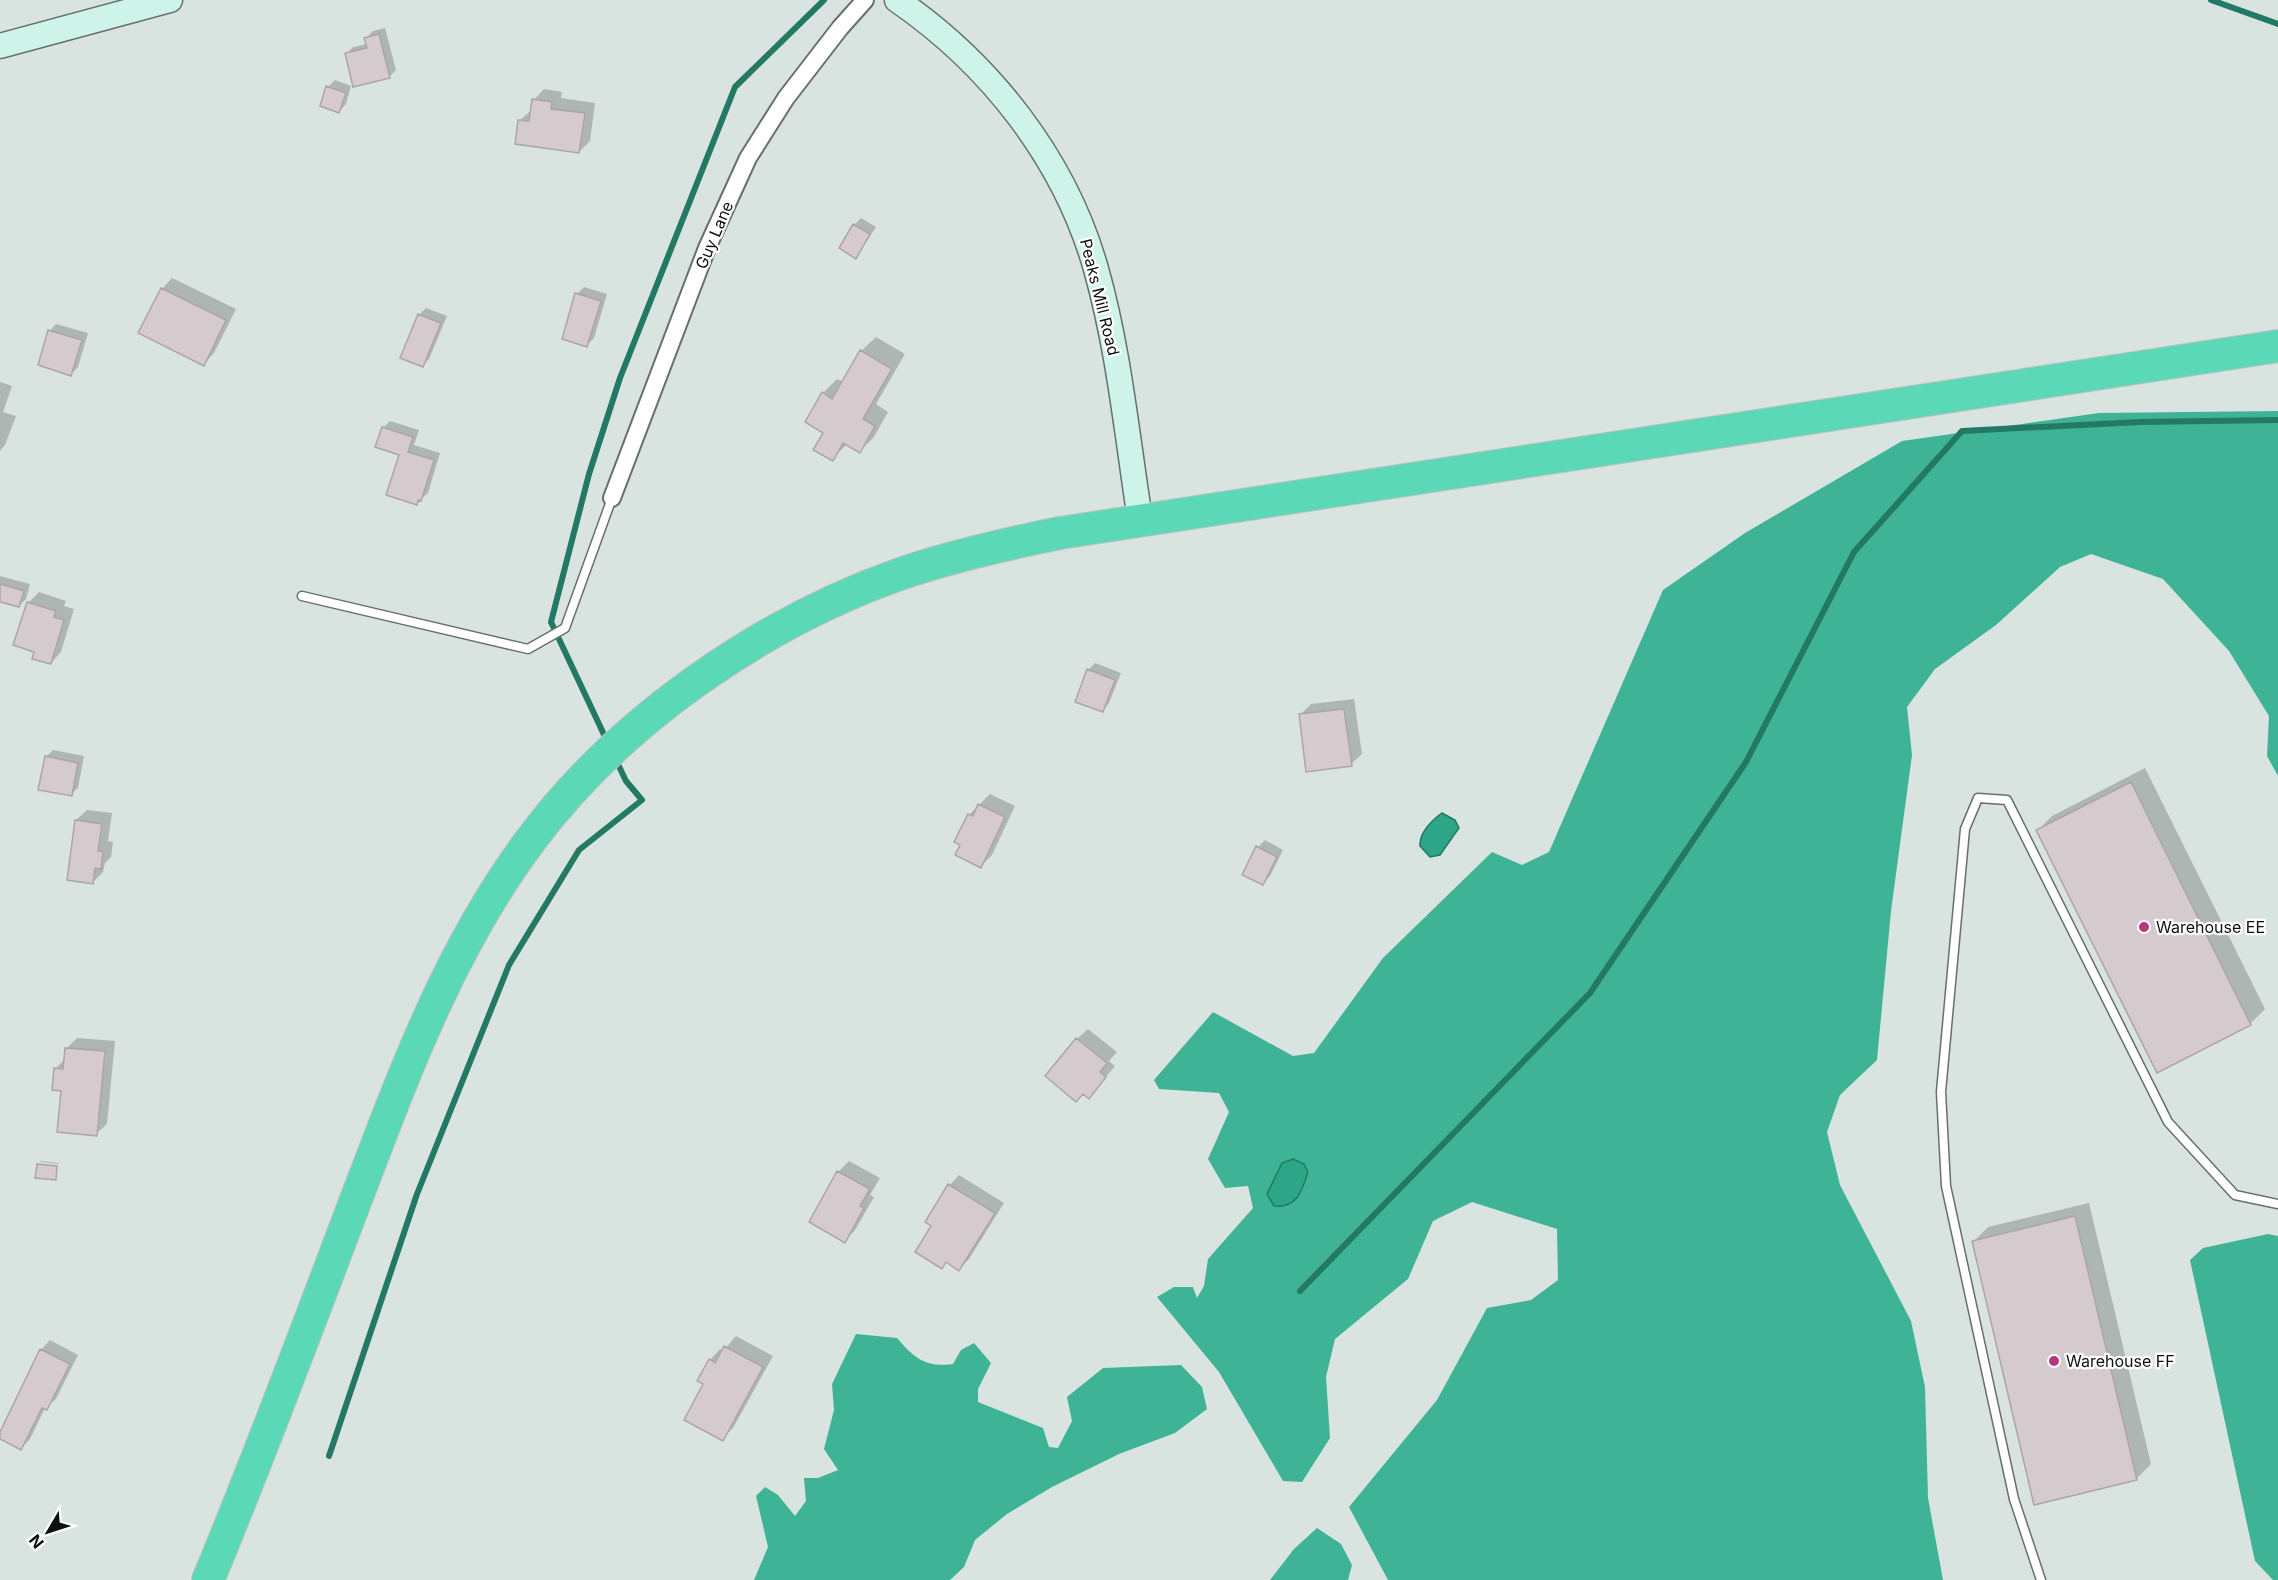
<svg xmlns="http://www.w3.org/2000/svg" width="2278" height="1580" font-family="Inter,sans-serif">
<rect width="100%" height="100%" fill="#d9e4e0"/>
<path fill="#3fb395" d="M2278,411V776L2267,756L2269,716L2229,651L2163,579L2091,554L2060,567L1996,625L1935,669L1907,707L1912,755L1891,911L1877,1060L1840,1095L1827,1132L1840,1185L1911,1321L1925,1387L1928,1498L1943,1580H1388L1349,1507L1437,1400L1487,1308L1531,1300L1558,1280L1557,1229L1472,1202L1433,1221L1408,1279L1335,1339L1326,1377L1330,1438L1302,1482L1283,1481L1219,1372L1157,1297L1174,1287H1193L1197,1298L1204,1286L1208,1259L1253,1208L1248,1186L1225,1188L1208,1159L1229,1112L1219,1093L1159,1089L1154,1080L1213,1012L1293,1056L1314,1053L1383,958L1492,852L1522,865L1549,852L1663,590L1745,533L1902,441L2099,413Z
M2268,1234L2278,1236V1580H2273L2255,1561L2190,1260L2203,1248Z
M856,1334L897,1338C914,1358 926,1368 953,1364L961,1350L974,1343L991,1363L978,1389V1402L1043,1428L1049,1447L1058,1448L1072,1421L1067,1397L1103,1368L1181,1365L1202,1387L1207,1409L1175,1433L1119,1454L1052,1487L1007,1514L975,1540L964,1567L950,1580H754L768,1547L756,1496L765,1487L778,1495L795,1516L806,1501L804,1478H818L838,1470L824,1449L834,1410L832,1384Z
M1317,1528L1341,1544L1352,1565L1348,1580H1270L1294,1549Z"/>
<path fill="#2da688" stroke="#237964" stroke-width="1.5" d="M1442,813L1455,820L1459,828L1440,855L1430,857L1420,846C1419,833 1432,820 1442,813Z
M1293,1159L1304,1164L1308,1172C1302,1191 1297,1208 1274,1206L1267,1194L1282,1163Z"/>
<path fill="#0003" d="M385,28L396,70L389,77L346,54L353,47L367,44L366,38L373,31Z
M335,80L351,86L346,104L339,111L328,87Z
M544,89L562,92L561,98L595,103L590,141L579,152L520,120L532,110L534,100Z
M861,218L876,227L856,257L854,225Z
M172,278L236,309L214,353L204,364L162,289Z
M584,287L607,294L594,338L587,345L577,294Z
M426,308L447,316L429,359L423,365L419,315Z
M56,324L88,333L78,367L71,374L50,331Z
M876,337L905,354L876,404L888,412L874,437L860,451L847,444L832,459L825,432L823,393L837,379L844,382L861,351Z
M0,382L12,386L3,412L16,416L5,445L0,451Z
M390,421L419,430L414,445L440,453L428,493L416,503L401,454L383,428Z
M0,576L30,584L26,599L19,606L0,600Z
M39,592L66,601L64,606L74,609L61,652L51,663L36,651L28,603Z
M1095,663L1121,673L1109,703L1103,710L1088,670Z
M1354,699L1362,754L1351,764L1300,715L1311,704Z
M53,750L84,756L78,788L71,794L46,757Z
M2145,768L2265,1009L2250,1024L2157,1071L2038,830L2052,816Z
M990,794L1015,806L992,855L981,866L962,844L969,815Z
M87,810L112,813L108,841L113,842L111,857L105,863L103,872L93,882L76,820Z
M1265,840L1283,850L1270,876L1263,883L1258,847Z
M1088,1029L1117,1052L1109,1061L1115,1066L1089,1097L1077,1039Z
M77,1038L115,1041L107,1124L96,1134L63,1089L55,1069L66,1058L67,1048Z
M41,1161L59,1163V1164L40,1162Z
M849,1161L880,1178L870,1195L874,1197L855,1230L845,1241L811,1222L839,1171Z
M959,1175L1004,1203L969,1259L959,1269L947,1261L942,1267L933,1226L927,1221L950,1185Z
M2089,1203L2151,1464L2136,1479L1973,1242L1988,1227Z
M736,1336L773,1356L733,1428L722,1439L705,1384L710,1360L720,1349L723,1351Z
M50,1340L78,1355L56,1399L45,1408L30,1439L21,1448L0,1438V1435L41,1350Z"/>
<g fill="none" stroke-linecap="round" stroke-linejoin="round">
<path stroke="#237964" stroke-width="6" d="M2211,0L2278,24
M607,741L551,622L589,474L620,378L735,87L824,0
M1300,1291L1590,993L1746,762L1854,552L1962,431L2140,422L2278,420
M329,1456L417,1194L509,965L579,850L642,800L626,781L615,758"/>
</g>
<path fill="#d5cace" stroke="#aea4a8" stroke-width="1.5" d="M379,34L390,78L353,87L345,53L367,48L364,38Z
M326,86L346,93L339,113L320,106Z
M532,99L552,102L551,109L585,113L579,153L515,144L518,120L529,121Z
M853,224L870,234L856,259L839,248Z
M161,288L226,320L204,366L138,333Z
M575,293L601,301L587,347L562,339Z
M418,314L441,323L423,367L400,358Z
M48,330L82,340L71,376L38,365Z
M860,350L892,369L863,419L875,426L860,453L843,443L833,461L813,450L823,433L805,422L822,392L832,399Z
M382,427L413,437L408,452L434,460L421,501L418,500L417,505L386,495L399,455L375,447Z
M0,584L24,591L19,607L0,602Z
M27,602L56,611L54,617L64,620L51,664L32,659L34,652L13,645Z
M1087,669L1115,680L1103,712L1075,702Z
M1344,709L1352,766L1306,772L1299,714Z
M45,756L78,763L72,796L38,790Z
M2131,782L2251,1025L2157,1073L2036,830Z
M978,804L1005,817L981,868L955,855L960,845L954,842L968,814L973,816Z
M75,820L102,824L98,851L103,852L101,869L95,868L93,884L67,880Z
M1256,846L1277,857L1263,885L1242,875Z
M1076,1038L1107,1063L1100,1072L1106,1077L1089,1099L1083,1094L1076,1102L1045,1076Z
M65,1048L105,1051L97,1136L57,1132L61,1091L52,1090L54,1068L63,1069Z
M37,1164L57,1166L56,1180L35,1178Z
M837,1171L870,1189L860,1206L864,1208L845,1243L809,1222Z
M948,1184L995,1213L959,1271L946,1262L942,1269L915,1252L931,1226L925,1222Z
M2075,1216L2137,1480L2034,1505L1972,1241Z
M724,1346L763,1367L723,1441L684,1420L703,1384L697,1381L709,1359L715,1363Z
M40,1349L70,1364L47,1410L42,1408L21,1450L0,1439V1432Z"/>
<g fill="none" stroke-linecap="round" stroke-linejoin="round">
<g stroke="#66706c" stroke-width="11">
<path id="lane" d="M302,596L528,649L565,628L612,498
M2041,1580L2014,1499L1946,1186L1941,1092L1965,829L1978,798L2007,800L2168,1122L2235,1195L2278,1204"/>
</g>
<g stroke="#66706c" stroke-width="20">
<path id="street" d="M612,498L707,248L748,158L786,98L840,28L865,0"/>
</g>
<g stroke="#66706c" stroke-width="27">
<path id="secondary" d="M897,0C990,64 1065,159 1096,269C1119,350 1127,436 1140,519
M0,46L170,0"/>
</g>
<g stroke="#c0c1c1" stroke-width="34">
<path id="highway" d="M208,1580C259,1458 305,1334 352,1210C401,1082 447,952 530,841C618,722 761,623 900,574C952,556 1006,544 1060,533L2278,346"/>
</g>
<use href="#lane" stroke="#fff" stroke-width="8"/>
<use href="#street" stroke="#fff" stroke-width="16"/>
<use href="#secondary" stroke="#cef3e9" stroke-width="24"/>
<use href="#highway" stroke="#5bd8b6" stroke-width="32"/>
</g>
<g fill="#b9357c" stroke="#fff" stroke-width="2">
<circle cx="2144" cy="927" r="6"/>
<circle cx="2054" cy="1361" r="6"/>
</g>
<g text-anchor="middle" dominant-baseline="central" stroke-width="4.5" stroke-linejoin="round" paint-order="stroke">
<g font-size="16" fill="#0d100f" stroke="#fff">
<text transform="translate(714 235) rotate(-67)">Guy Lane</text>
<text transform="translate(1100 297) rotate(76)">Peaks Mill Road</text>
</g>
<g font-size="16" fill="#0d100f" stroke="#fff" text-anchor="start">
<text x="2156" y="927">Warehouse EE</text>
<text x="2066" y="1361">Warehouse FF</text>
</g>
</g>
<g transform="translate(48 1532) rotate(231)" stroke="#ffffff" stroke-width="4.5" paint-order="stroke">
<path d="M0-4.5L10 22L0 15L-10 22Z" fill="#0d100f"/>
<text y="-9" font-size="16" font-weight="bold" text-anchor="middle" fill="#0d100f">N</text>
</g>
</svg>
